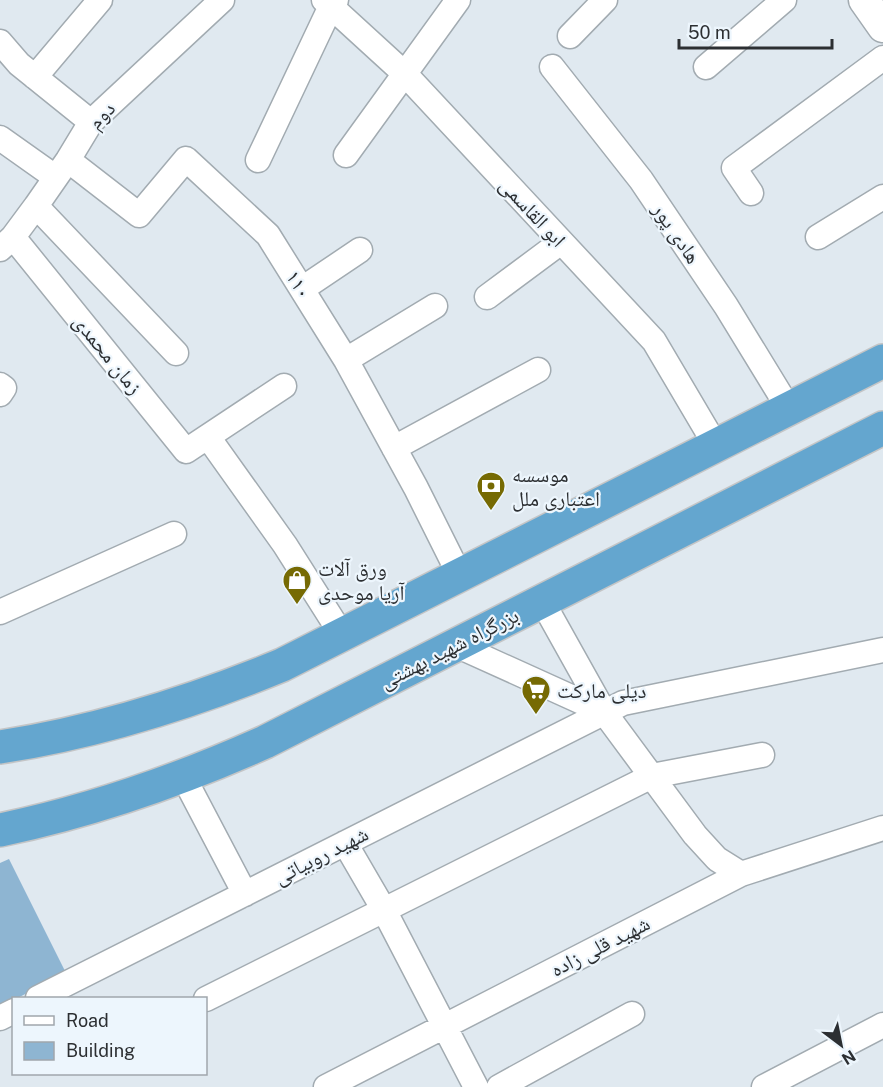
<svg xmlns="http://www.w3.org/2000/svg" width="883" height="1087" font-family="'Public Sans','Noto Naskh Arabic',sans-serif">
<rect width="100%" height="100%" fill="#e0e9f0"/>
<path fill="#8eb5d2" d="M9,859L66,973L0,1007V863Z"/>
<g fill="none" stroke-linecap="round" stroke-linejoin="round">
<g stroke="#a2abb1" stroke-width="27">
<path id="minor" d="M324,0L405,74L654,341L716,446
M570,36L605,0
M0,42L19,64L91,122
M552,67L641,180L726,306L789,409
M706,67L784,0
M35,77L100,0
M0,138L55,177
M346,155L458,0
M68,160L139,215L186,159L268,235L346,360L416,488L460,576
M258,160L331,6L336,0
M751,193L734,168L883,58
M36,206L176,353
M13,237L186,451L284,386
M818,237L883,197
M0,249L13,237L36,206L68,160L91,122L222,0
M302,289L360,250
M487,297L561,242
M346,360L435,306
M0,385L4,388L0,394
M208,437L285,545L342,635
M394,448L538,370
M542,601L604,712L695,835L717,859L741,874
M0,612L174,534
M456,645L604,712
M183,776L245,894
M345,843L384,910L476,1087
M38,998L623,703L883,650
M206,999L652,776L762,755
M0,1018L14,1011
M326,1087L741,874L883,828
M499,1087L632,1014
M764,1087L883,1025"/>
</g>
<g stroke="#a2abb1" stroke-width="33">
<path id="tertiary" d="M864,0L883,27"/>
</g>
<g stroke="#c4c5c6" stroke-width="36">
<path id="trunk" d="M0,747C97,732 192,702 282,665L883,361
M0,830C91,811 180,780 265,742L883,428"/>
</g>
<use href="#minor" stroke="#fff" stroke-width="24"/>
<use href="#tertiary" stroke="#fff" stroke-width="30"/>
<use href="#trunk" stroke="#64a6cf" stroke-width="33"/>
</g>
<defs>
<g id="bank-pin" transform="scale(1.5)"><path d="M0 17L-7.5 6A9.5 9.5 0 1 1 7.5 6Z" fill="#766a03" stroke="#edf6fd"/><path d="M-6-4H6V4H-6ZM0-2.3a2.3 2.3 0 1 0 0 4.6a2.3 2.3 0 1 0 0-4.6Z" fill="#fff"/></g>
<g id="shop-pin" transform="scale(1.5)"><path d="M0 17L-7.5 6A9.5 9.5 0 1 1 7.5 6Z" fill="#766a03" stroke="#edf6fd"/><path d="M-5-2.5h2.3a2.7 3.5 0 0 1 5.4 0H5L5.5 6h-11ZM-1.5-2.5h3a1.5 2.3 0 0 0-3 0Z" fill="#fff"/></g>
<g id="supermarket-pin" transform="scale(1.5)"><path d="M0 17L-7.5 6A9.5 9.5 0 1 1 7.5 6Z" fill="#766a03" stroke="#edf6fd"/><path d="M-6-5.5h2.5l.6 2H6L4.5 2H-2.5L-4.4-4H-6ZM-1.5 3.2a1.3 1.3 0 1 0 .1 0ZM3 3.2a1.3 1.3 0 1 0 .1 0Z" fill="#fff"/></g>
</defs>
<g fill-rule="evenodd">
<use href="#bank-pin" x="491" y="486"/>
<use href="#shop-pin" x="297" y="580"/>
<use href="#supermarket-pin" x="536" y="690"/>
</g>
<g text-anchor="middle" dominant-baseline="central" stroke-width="4.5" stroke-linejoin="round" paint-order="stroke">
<g font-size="21" fill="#2c2f32" stroke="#edf6fd">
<text transform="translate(101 115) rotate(-47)">دوم</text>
<text transform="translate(533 212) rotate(47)">ابو القاسمی</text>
<text transform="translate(677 233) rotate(56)">هادی پور</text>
<text transform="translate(299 284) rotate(58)">۱۱۰</text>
<text transform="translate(108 354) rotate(51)">زمان محمدی</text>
<text transform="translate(449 648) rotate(-27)">بزرگراه شهید بهشتی</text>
<text transform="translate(321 855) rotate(-27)">شهید روبیاتی</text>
<text transform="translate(600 946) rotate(-27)">شهید قلی زاده</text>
</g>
<g font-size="21" fill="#2c2f32" stroke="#edf6fd" text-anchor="start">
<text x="512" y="474">موسسه<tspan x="512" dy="24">اعتباری ملل</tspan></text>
<text x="318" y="568">ورق آلات<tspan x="318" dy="24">آریا موحدی</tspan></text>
<text x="557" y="690">دیلی مارکت</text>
</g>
</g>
<rect x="12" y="997" width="195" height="78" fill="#edf6fd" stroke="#a0a6ac" stroke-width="1.5"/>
<rect x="24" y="1016" width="30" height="9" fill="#ffffff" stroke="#a0a6ac" stroke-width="1.5"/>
<text x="66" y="1027" font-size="18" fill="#2c2f32">Road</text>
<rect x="24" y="1042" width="30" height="18" fill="#8eb5d2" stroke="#a0a6ac" stroke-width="1.5"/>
<text x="66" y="1057" font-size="18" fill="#2c2f32">Building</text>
<g transform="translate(841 1045) rotate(148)" stroke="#edf6fd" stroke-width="4.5" paint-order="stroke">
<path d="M0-4.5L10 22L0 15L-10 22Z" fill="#2c2f32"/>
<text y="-9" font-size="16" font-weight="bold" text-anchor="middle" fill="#2c2f32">N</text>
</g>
<path d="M679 39v9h153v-9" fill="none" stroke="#2c2f32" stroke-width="3"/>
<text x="688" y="39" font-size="18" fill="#2c2f32" stroke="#edf6fd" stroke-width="4.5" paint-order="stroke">50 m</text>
</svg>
